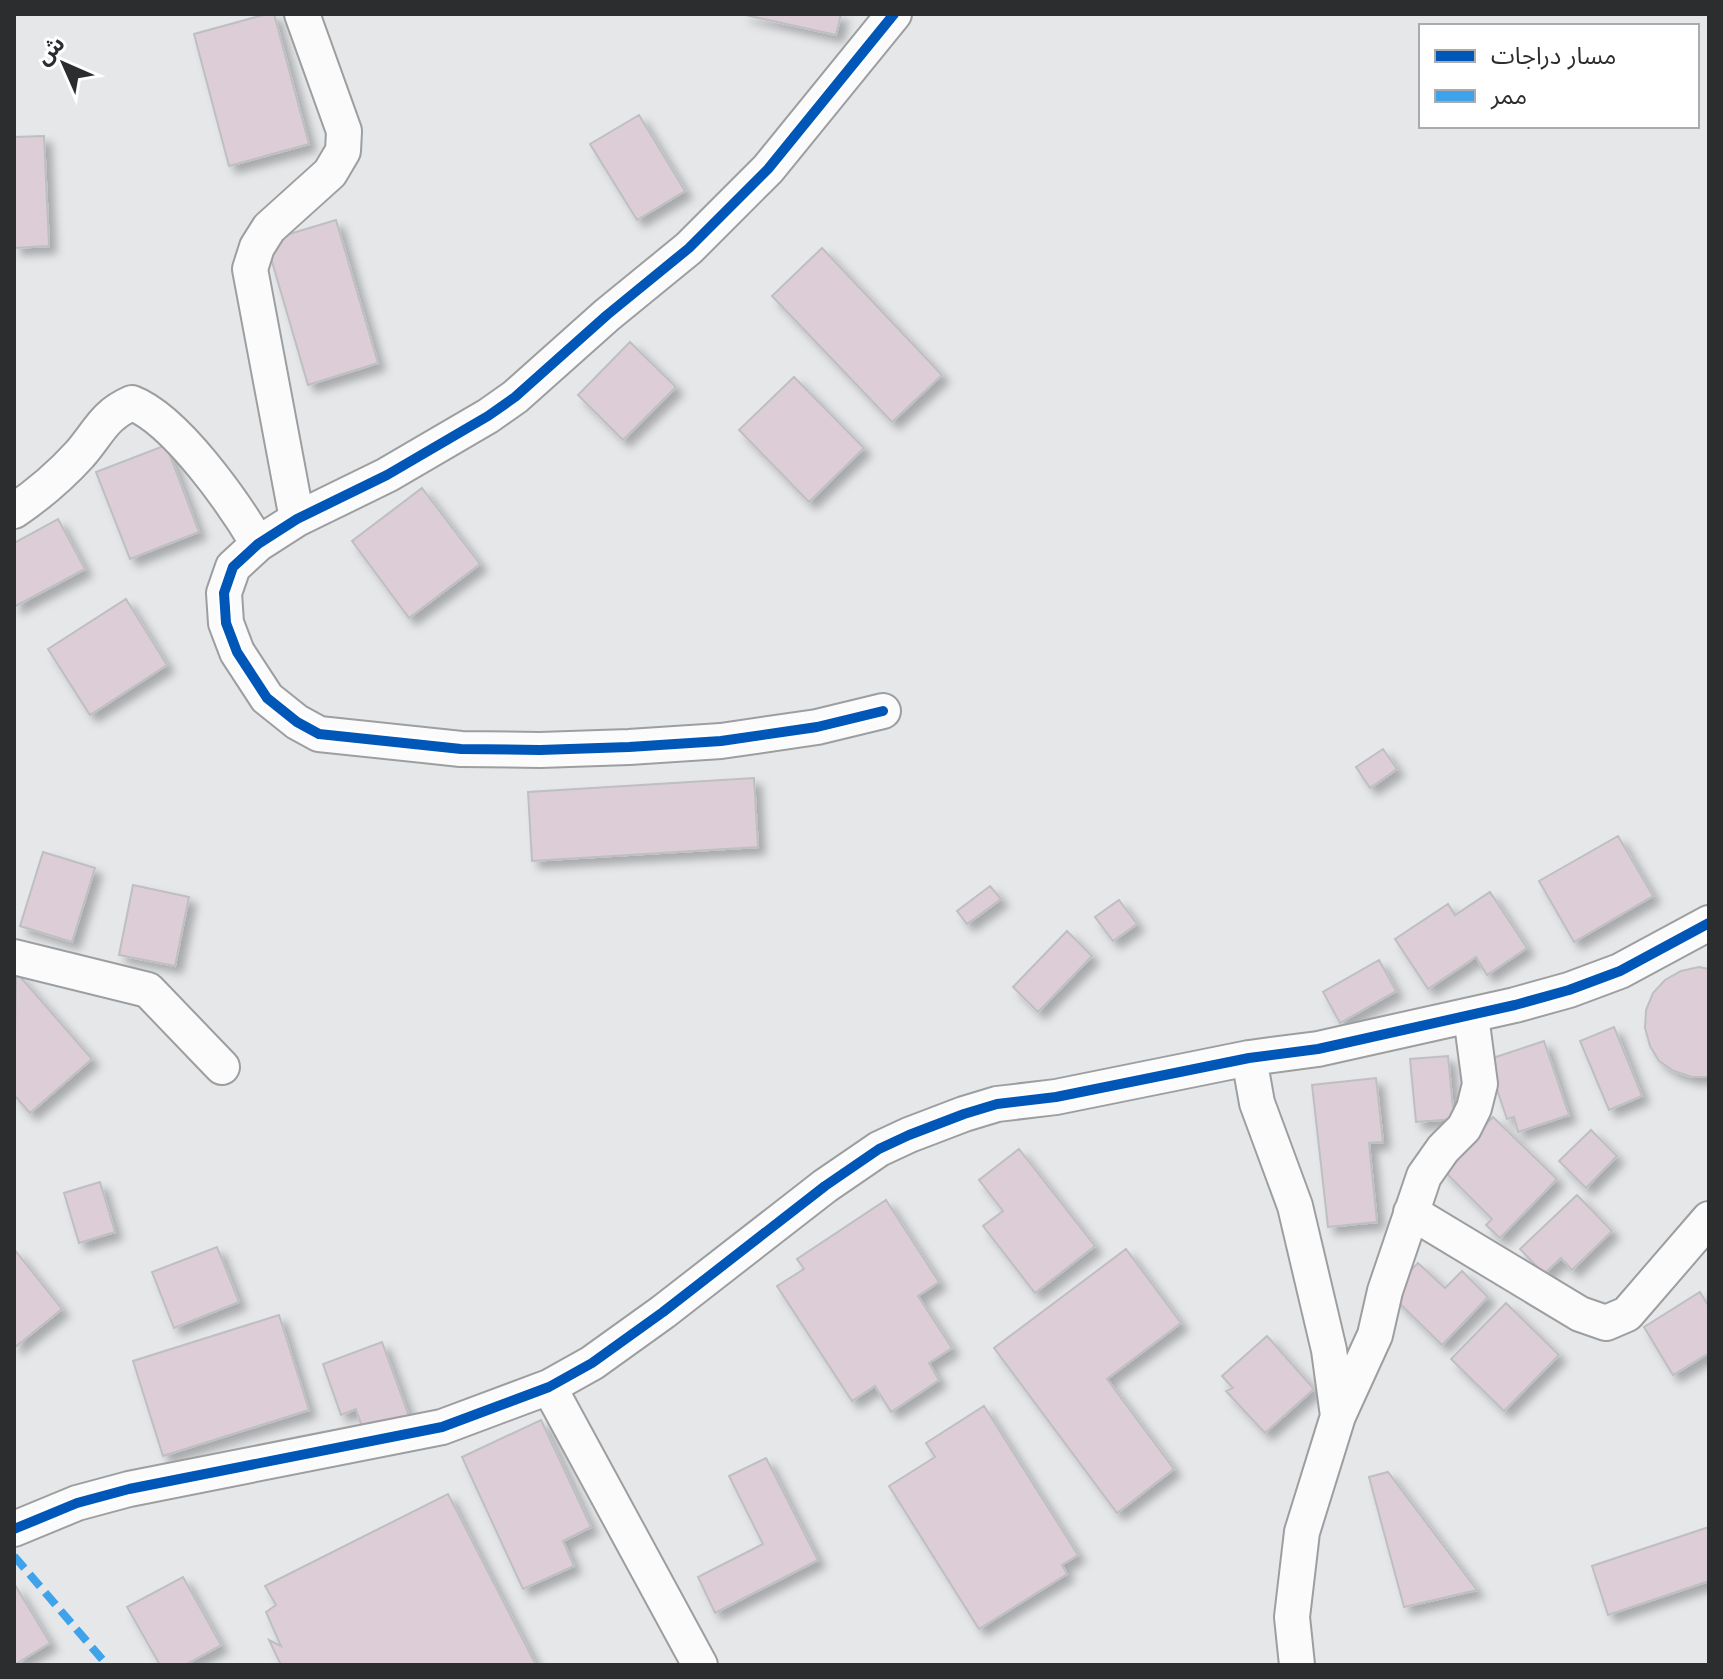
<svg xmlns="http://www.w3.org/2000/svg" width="1723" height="1679" font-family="'Fira Sans','Noto Sans Arabic',sans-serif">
<defs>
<filter id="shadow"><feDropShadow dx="7" dy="7" stdDeviation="4" flood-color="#0004"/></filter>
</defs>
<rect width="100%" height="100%" fill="#e5e7e9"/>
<path fill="#ddcdd6" stroke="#bebfc0" stroke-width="2" filter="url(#shadow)" d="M267,14H274L309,144L229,166L194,34Z
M741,14H841L836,35Z
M639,115L685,191L637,220L590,144Z
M44,136L49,246L14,248V137Z
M336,220L378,363L308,385L266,241Z
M822,248L942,375L892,422L772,296Z
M630,342L676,387L623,440L578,395Z
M794,377L864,448L809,502L739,430Z
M166,445L199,532L130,559L96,472Z
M422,488L480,564L409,618L352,541Z
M58,519L85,569L14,607V543Z
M126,599L167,665L90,715L48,649Z
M1383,749L1397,769L1370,788L1356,767Z
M754,778L758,847L532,861L528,792Z
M1618,836L1653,896L1574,942L1539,881Z
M43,852L95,868L72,942L20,926Z
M133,885L189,897L175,966L119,955Z
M990,886L1001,899L967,924L957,911Z
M1490,892L1527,948L1487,975L1476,957L1428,989L1395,939L1448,904L1455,915Z
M1119,900L1137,924L1113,941L1095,917Z
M1067,931L1092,956L1038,1012L1013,987Z
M1379,960L1396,991L1340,1023L1323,992Z
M1699,967L1709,969V1077H1692L1674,1071L1659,1061L1650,1046L1645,1028L1646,1010L1653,993L1665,980L1681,971Z
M16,972L92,1059L30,1113L14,1095Z
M1614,1027L1642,1096L1609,1110L1580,1041Z
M1544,1041L1569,1115L1518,1132L1514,1117L1507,1119L1487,1060Z
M1448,1056L1454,1119L1416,1122L1410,1059Z
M1376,1078L1383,1142L1369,1143L1377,1222L1328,1227L1312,1085Z
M1493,1117L1557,1179L1500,1238L1486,1225L1492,1219L1442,1169Z
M1591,1130L1617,1156L1586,1188L1559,1161Z
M1019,1149L1095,1246L1035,1293L983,1226L1003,1211L979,1180Z
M100,1182L115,1232L79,1243L64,1193Z
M1577,1195L1612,1231L1572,1270L1561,1258L1544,1274L1520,1249Z
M886,1200L939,1282L918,1296L952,1348L929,1363L939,1380L891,1412L875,1386L852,1401L777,1286L804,1269L797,1259Z
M217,1247L239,1302L174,1328L152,1272Z
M14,1249L62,1309L14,1348Z
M1126,1249L1181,1323L1107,1379L1174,1469L1117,1513L994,1348Z
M1418,1263L1445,1288L1462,1271L1488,1297L1442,1345L1389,1293Z
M1700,1292L1709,1307V1353L1673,1375L1644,1327Z
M1506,1303L1559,1355L1504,1411L1451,1359Z
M279,1315L309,1410L163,1456L133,1361Z
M1267,1336L1314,1389L1265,1433L1226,1391L1233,1388L1222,1376Z
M382,1342L410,1419L365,1436L356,1409L341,1415L323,1364Z
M984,1406L1078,1555L1062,1565L1067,1574L979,1629L889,1486L935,1457L926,1443Z
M541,1420L591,1527L563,1541L574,1566L523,1589L462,1457Z
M766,1458L818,1560L715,1613L698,1577L763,1544L729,1476Z
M1388,1472L1477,1590L1404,1607L1369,1477Z
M448,1494L536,1665H281L269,1640L281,1646L266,1612L276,1605L265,1586Z
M1709,1527V1581L1608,1615L1592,1566Z
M183,1577L221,1645L185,1665H160L127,1607Z
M15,1585L50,1643L14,1665V1586Z"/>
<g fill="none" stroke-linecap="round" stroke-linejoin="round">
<g stroke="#9c9ea0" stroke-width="38">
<path id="minor" d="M14,511C39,494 60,476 80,454C99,432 104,415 132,403C176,420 234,503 258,544
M297,519L250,269L257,247L269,228L330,173L343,151L344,131L302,14
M883,711L817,727L721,741L629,747L540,750L461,749L319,734L297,722L267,698L237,652L226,623L224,593L233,567L258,544L297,519L387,475L488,416L515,397L607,315L689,248L768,169L894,14
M14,957L148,990L222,1067
M1249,1058L1257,1103L1295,1206L1329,1350L1338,1416L1302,1532L1292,1617L1297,1665
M1411,1212L1580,1314L1606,1323L1627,1314L1709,1219
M549,1387L700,1665
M1338,1416L1375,1335L1385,1291L1424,1176L1443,1149L1464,1128L1474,1108L1480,1084L1471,1016
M14,1529L77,1503L129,1489L442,1427L549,1387L592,1363L663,1312L825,1186L879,1149L909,1135L964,1114L997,1104L1056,1097L1249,1058L1318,1049L1515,1005L1569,990L1620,971L1709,923"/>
</g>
<use href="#minor" stroke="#fbfbfc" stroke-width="34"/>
<path stroke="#3ea3eb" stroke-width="8" stroke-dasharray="16 8" stroke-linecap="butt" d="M14,1556L107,1665"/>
<g stroke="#fff" stroke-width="15">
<path id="cycleway" d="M883,711L817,727L721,741L629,747L540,750L461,749L319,734L297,722L267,698L237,652L226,623L224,593L233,567L258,544L297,519L387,475L488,416L515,397L607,315L689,248L768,169L894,14
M14,1529L77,1503L129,1489L442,1427L549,1387L592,1363L663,1312L825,1186L879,1149L909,1135L964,1114L997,1104L1056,1097L1249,1058L1318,1049L1515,1005L1569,990L1620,971L1709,923"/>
</g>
<use href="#cycleway" stroke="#0057b8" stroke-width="10"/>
</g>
<rect width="1723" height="1679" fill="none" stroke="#2b2d2f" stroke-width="32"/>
<rect x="1419" y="24" width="280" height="104" fill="#ffffff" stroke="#aaabac" stroke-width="2"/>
<rect x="1435" y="50" width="40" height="12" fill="#0057b8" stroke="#aaabac" stroke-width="2"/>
<text x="1491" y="64" font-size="24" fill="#2b2d2f">مسار دراجات</text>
<rect x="1435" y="90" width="40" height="12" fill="#3ea3eb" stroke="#aaabac" stroke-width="2"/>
<text x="1491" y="104" font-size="24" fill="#2b2d2f">ممر</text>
<g transform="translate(64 64) rotate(315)" stroke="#ffffff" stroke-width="6" paint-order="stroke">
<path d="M0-6L14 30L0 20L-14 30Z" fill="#2b2d2f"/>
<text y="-12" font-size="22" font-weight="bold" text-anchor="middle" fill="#2b2d2f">ش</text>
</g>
</svg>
